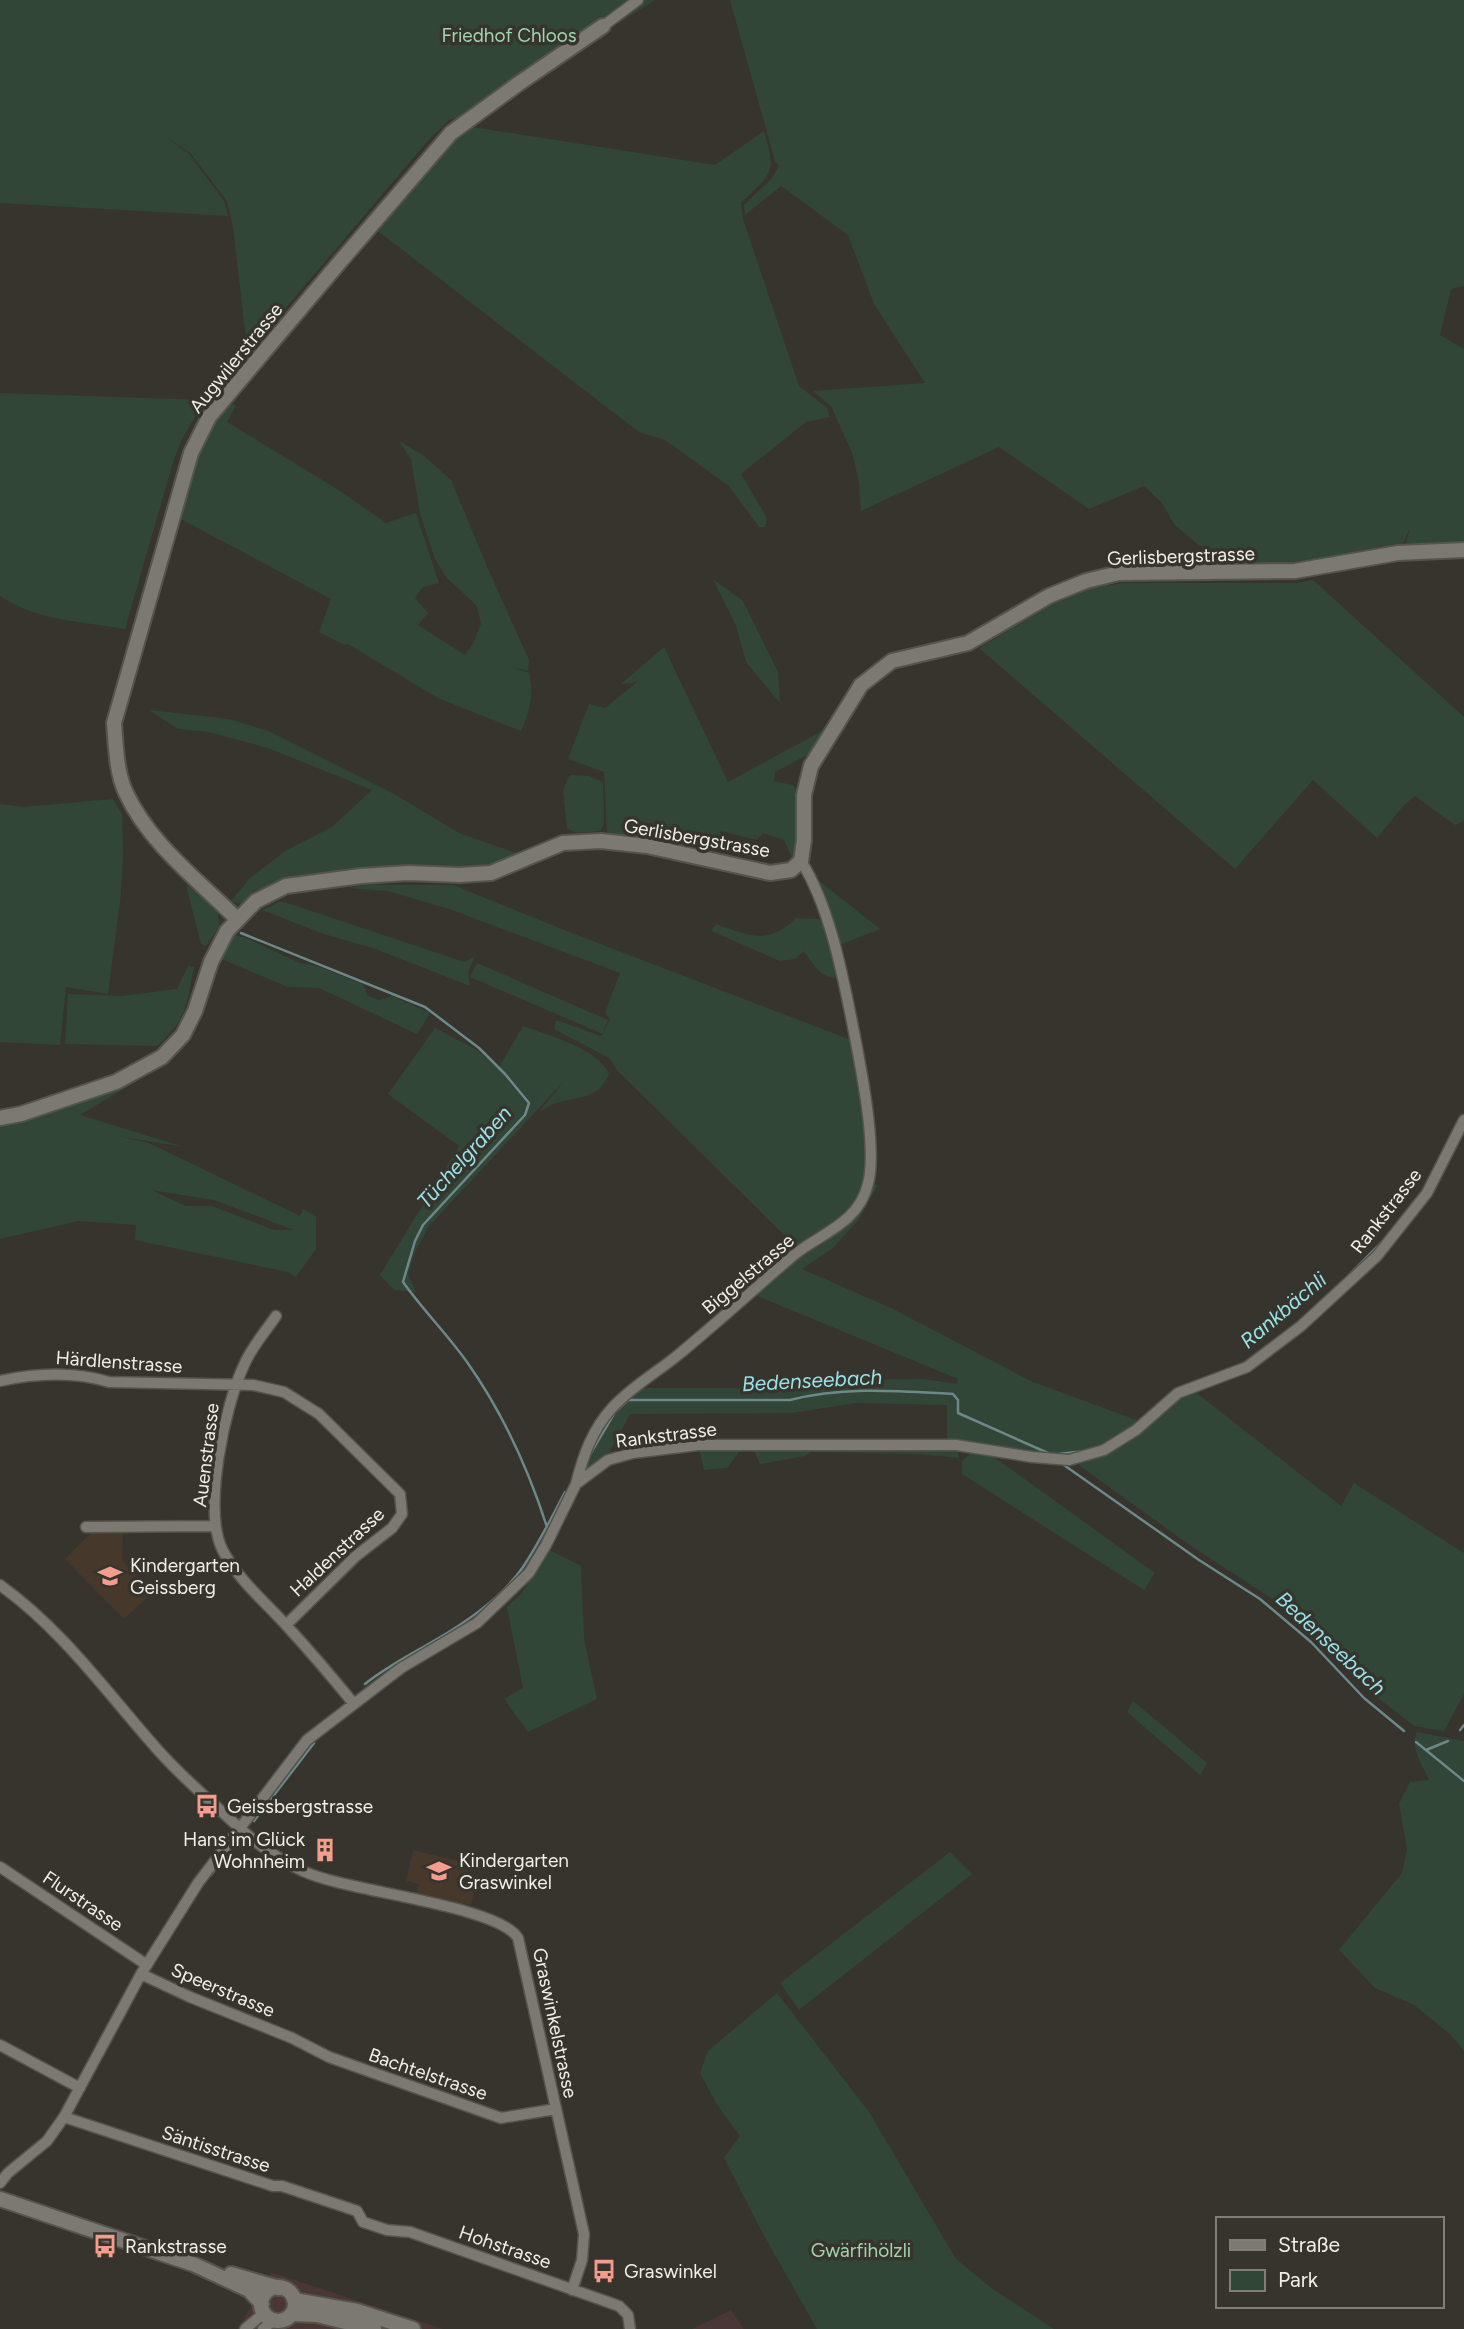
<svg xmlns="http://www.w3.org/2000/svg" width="1464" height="2329" font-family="Figtree,sans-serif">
<rect width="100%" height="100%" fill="#36342d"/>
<path fill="#4a3537" d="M271,2272L443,2329H238Z
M731,2310L744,2329H692Z"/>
<path fill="#46392b" d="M92,1532H123L122,1560L153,1592L124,1619L65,1559Z
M413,1850L471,1864L468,1877L474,1879L476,1883L471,1905L417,1893L419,1884L406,1881Z"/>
<path fill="#324638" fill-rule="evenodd" d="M0,0H655L619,23L614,14L459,119H450L426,143L249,351L245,330L233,227L227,201L190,153L162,134L189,154L224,201L228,216L0,203Z
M730,0H1464V286L1451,289L1440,335L1464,349V546L1404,549L1410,529L1398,553L1234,573L1219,556L1197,544L1174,524L1162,503L1144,486L1089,509L999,447L861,511L859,483L853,455L831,406L813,391L925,383L874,304L848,235L781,186L745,215L744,205L771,179L779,166L775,161Z
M466,126L715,165L764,131C777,176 772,171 741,203L743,219L799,386L827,408L830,417L806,422L741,474L767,518L765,527H759L729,486L665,440L639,432L374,228Z
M0,393L205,400L182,439L174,459L125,629C85,622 34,620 0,596Z
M228,401L236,406L227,422L337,489L386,523L416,513L439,583L423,587L415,598L428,613L418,625L465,655L473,644L481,624L477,606L446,577L435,559L420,514L411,459L399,441L424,456L451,480L488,569L529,660L528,671L512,667L529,673C534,695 530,710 521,731L438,698L348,644L345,645L319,632L331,599L177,517C189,475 202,436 228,401Z
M713,579L743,601L778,672L780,703L746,662L736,625Z
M1313,580L1464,717V821L1455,825L1415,796L1404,805L1377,838L1313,780L1235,869L979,648L1051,605L1089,589L1122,583H1296Z
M664,647L728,782L824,730L813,752L775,772L774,781L793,785C809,806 802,840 794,862L784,840L763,833L757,840L721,831L716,855L635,838L637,836L607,834L604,772L568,759L589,704L605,708L637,682L621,684Z
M149,710L229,719L268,731L396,795L459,833L519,854L489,869L286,882L254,891L242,904L231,901L249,879L285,851L332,827L372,790L268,748L209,732L178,729Z
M572,775L588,776L603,782L604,824L600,831L577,833L567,829L563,791L569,776Z
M113,799L122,814L123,853L121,893L108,994L66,987L60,1045L0,1042V804L23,807Z
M813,876L880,929L839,945L834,924Z
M186,885L193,888L218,914L219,927L206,946L201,944Z
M362,885H453L577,935L851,1040C861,1090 883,1172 846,1215C833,1230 813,1238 796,1247L617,1070L609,1058L554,1029L556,1020L601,1036L603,1034L470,977L477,963L608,1020L603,1033L610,1019L605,1013L620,973L449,909L388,891L348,888Z
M281,901L464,962L475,956L468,972L470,986L373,948L324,934L262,910Z
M796,918L818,919L825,922L838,978C821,979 813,964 804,951L795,959L780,961L711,931L716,924C748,935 768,946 796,918Z
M231,934L246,938L300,963L317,966L363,984L368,996L379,1000L392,996L430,1013L417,1034L319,988L288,987L219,958Z
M188,966L194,967C186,1006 188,1018 157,1046L65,1044L68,994L122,996L177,989Z
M523,1026C549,1036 598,1048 609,1074C598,1101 576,1096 553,1104C548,1106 543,1110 538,1113L566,1079L429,1226L415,1252L408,1274L416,1292L394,1290L380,1275L459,1146L388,1094L435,1028L477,1050L498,1069Z
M150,1073L80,1115L184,1147L118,1136L149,1143L300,1216L303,1209L316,1217V1249L296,1277L288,1272L135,1240L136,1225L78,1221L0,1239V1121L116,1086ZM151,1190L214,1200L294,1230H274L212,1206H186Z
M871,1185H878L859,1219L833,1248L802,1269L891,1308L1033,1382L1139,1421C1126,1429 1111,1442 1097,1446C1048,1461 996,1448 947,1440V1405L856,1403L792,1413L630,1414L608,1455L582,1471C592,1434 611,1413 639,1388H767L828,1380L924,1379L957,1384L958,1379L755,1295L798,1256L832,1236Z
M1194,1391L1341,1506L1354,1483L1464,1553V1694L1444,1731L1414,1726L1368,1690L1329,1646L1282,1605L1191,1546L1080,1466L1081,1459L1106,1452L1180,1396Z
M699,1447H743L727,1468L704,1470Z
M752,1447L957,1448L959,1458L920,1454L811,1452L805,1456L760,1464Z
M973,1451L990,1454L1155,1573L1144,1590L962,1474V1461Z
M547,1549L581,1566L584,1639L597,1699L528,1732L504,1699L523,1688L507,1607L522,1593Z
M1133,1701L1207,1763L1200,1775L1127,1712Z
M1417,1732L1464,1741V2051L1450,2034L1414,2005L1375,1988L1339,1950L1402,1873L1407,1849L1399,1804L1410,1782L1429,1780C1423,1766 1409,1747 1417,1732Z
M950,1852L972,1874L799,2010L780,1983Z
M777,1993L869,2112L956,2259L994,2290L1054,2329H817L762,2232L724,2158L740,2136L716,2103L700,2073L708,2051Z"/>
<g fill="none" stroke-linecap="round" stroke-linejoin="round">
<path stroke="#6e8889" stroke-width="2.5" d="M241,933L425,1007L479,1048L505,1074L529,1103L525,1115L423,1225L415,1241L403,1282C423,1310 447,1334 467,1362C503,1413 528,1468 547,1527
M1351,1273L1381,1243
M1058,1454L1085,1451
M589,1456L615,1412L628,1400H790C844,1386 898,1391 953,1394L958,1400V1413L1048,1453
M1061,1463L1199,1560L1260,1599L1311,1642L1364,1698L1404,1731
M365,1684C387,1666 412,1654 437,1639C468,1621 503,1596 523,1567C539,1543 552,1517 565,1492
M1460,1730L1464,1725
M1416,1742L1464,1781
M1426,1750L1448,1741
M254,1821L314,1743
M211,1875L230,1850"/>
<g stroke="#54534c" stroke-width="13">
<path id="street" d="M603,26L638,0
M276,1316C265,1332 251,1348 244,1365C225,1405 202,1510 223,1551C238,1579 264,1601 285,1624C309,1650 332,1677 354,1704
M0,1381C37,1373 73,1371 109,1382L253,1385L284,1392L319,1414L400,1494L402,1514L392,1528L356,1556L286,1625
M576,1484C583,1456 592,1430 612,1408C631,1387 656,1373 678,1355C717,1323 755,1288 794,1255C821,1233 858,1224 868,1184C877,1149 862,1074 855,1037C844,982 831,908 801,861
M86,1527L215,1526
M0,1585C60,1628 102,1686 150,1741C171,1766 194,1787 218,1808C244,1833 270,1856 303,1871C346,1892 498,1905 518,1938L584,2234L582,2260L572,2290
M0,1867L147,1965
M141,1974L190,1997L292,2038L329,2057L501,2118L556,2109
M0,2045L80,2088
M64,2117L273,2186H282L357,2211L363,2222L387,2230L410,2232L619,2306L628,2315L630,2329
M0,2183L8,2173L47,2141L64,2117L141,1974L198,1883L307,1740L401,1668L477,1623L529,1573L546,1545L576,1484L608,1460L633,1453L698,1445H956L1032,1457L1069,1460L1104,1450L1136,1430L1178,1393L1247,1367L1301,1326L1377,1256L1427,1193L1464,1120
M245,2329L264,2313
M263,2329L274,2320"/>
</g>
<g stroke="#54534c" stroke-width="18">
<path id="secondary" d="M237,919C198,880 149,843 126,793C116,772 116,745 114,723L191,453L209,417L339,263L451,133L518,84L603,26
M0,1118L21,1114L116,1082L162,1057L183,1035L195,1011L211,962L227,931L256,901L286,886L361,876L408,873L460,875L491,873L563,843L601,841L647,846L770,873L791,870L801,861L804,840V795L811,766L861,685L892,661L968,643L1049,596L1086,581L1119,573L1295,571L1398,553L1464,550
M0,2199L193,2264L249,2290L262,2304
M231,2274L279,2288
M261 2304a17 17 0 1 1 34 0a17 17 0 1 1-34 0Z
M294,2300L357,2311L413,2329
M292,2314L317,2315L374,2329"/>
</g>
<use href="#street" stroke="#7b7971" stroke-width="10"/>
<use href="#secondary" stroke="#7b7971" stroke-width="14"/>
</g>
<defs>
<g id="school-bare" transform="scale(1.89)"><path d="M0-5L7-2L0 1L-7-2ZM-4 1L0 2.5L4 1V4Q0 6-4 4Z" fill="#f59d8d" stroke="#36342d" stroke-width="2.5" paint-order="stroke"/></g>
<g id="bus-bare" transform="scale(1.89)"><path d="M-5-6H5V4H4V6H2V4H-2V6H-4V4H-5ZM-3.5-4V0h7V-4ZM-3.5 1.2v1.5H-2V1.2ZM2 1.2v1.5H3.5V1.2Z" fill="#f59d8d" stroke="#36342d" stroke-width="2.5" paint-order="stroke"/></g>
<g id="building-bare" transform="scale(1.89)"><path d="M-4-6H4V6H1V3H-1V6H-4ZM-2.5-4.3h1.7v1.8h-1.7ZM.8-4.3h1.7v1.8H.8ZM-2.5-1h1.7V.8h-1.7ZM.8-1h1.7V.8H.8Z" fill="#f59d8d" stroke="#36342d" stroke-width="2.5" paint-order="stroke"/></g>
</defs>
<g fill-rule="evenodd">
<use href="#school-bare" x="110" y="1576"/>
<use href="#bus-bare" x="207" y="1806"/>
<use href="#building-bare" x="325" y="1850"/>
<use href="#school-bare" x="439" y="1871"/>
<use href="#bus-bare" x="105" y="2246"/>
<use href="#bus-bare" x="604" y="2271"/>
</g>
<g text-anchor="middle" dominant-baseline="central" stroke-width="7" stroke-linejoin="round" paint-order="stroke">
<g font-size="19" fill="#a1d5b0" stroke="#36342d">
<text x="509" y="35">Friedhof Chloos</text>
<text x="861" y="2250">Gwärfihölzli</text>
</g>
<g font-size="19" fill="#efeee9" stroke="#36342d">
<text transform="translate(236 358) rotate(-51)">Augwilerstrasse</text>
<text transform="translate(1181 556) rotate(-2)">Gerlisbergstrasse</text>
<text transform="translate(697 838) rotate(10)">Gerlisbergstrasse</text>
<text transform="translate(1386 1211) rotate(-52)">Rankstrasse</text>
<text transform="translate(748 1274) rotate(-40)">Biggelstrasse</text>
<text transform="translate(119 1362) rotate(4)">Härdlenstrasse</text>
<text transform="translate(666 1435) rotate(-7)">Rankstrasse</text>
<text transform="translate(206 1455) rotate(-83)">Auenstrasse</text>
<text transform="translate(337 1552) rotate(-43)">Haldenstrasse</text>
<text transform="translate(83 1901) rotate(34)">Flurstrasse</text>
<text transform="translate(223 1990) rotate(23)">Speerstrasse</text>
<text transform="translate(555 2023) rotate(78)">Graswinkelstrasse</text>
<text transform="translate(428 2074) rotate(19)">Bachtelstrasse</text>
<text transform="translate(216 2149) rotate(18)">Säntisstrasse</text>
<text transform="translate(505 2247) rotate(19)">Hohstrasse</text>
</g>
<g font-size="19" fill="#efeee9" stroke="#36342d" text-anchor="start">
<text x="130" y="1565">Kindergarten<tspan x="130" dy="22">Geissberg</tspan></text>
<text x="227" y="1806">Geissbergstrasse</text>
<text x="305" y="1839" text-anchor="end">Hans im Glück<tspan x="305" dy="22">Wohnheim</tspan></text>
<text x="459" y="1860">Kindergarten<tspan x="459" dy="22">Graswinkel</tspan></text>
<text x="125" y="2246">Rankstrasse</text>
<text x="624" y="2271">Graswinkel</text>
</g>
<g font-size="21" font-style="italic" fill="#98e2e9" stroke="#36342d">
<text transform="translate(464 1157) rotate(-48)">Tüchelgraben</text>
<text transform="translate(1283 1310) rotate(-40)">Rankbächli</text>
<text transform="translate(812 1380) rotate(-3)">Bedenseebach</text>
<text transform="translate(1331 1643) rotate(43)">Bedenseebach</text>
</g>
</g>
<rect x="1216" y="2217" width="228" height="91" fill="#36342d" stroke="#807e78" stroke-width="2"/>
<rect x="1230" y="2240" width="35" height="10" fill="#7b7971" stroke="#807e78" stroke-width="2"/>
<text x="1278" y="2252" font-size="21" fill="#efeee9">Straße</text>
<rect x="1230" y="2270" width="35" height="21" fill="#324638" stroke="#807e78" stroke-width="2"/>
<text x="1278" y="2287" font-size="21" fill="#efeee9">Park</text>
</svg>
